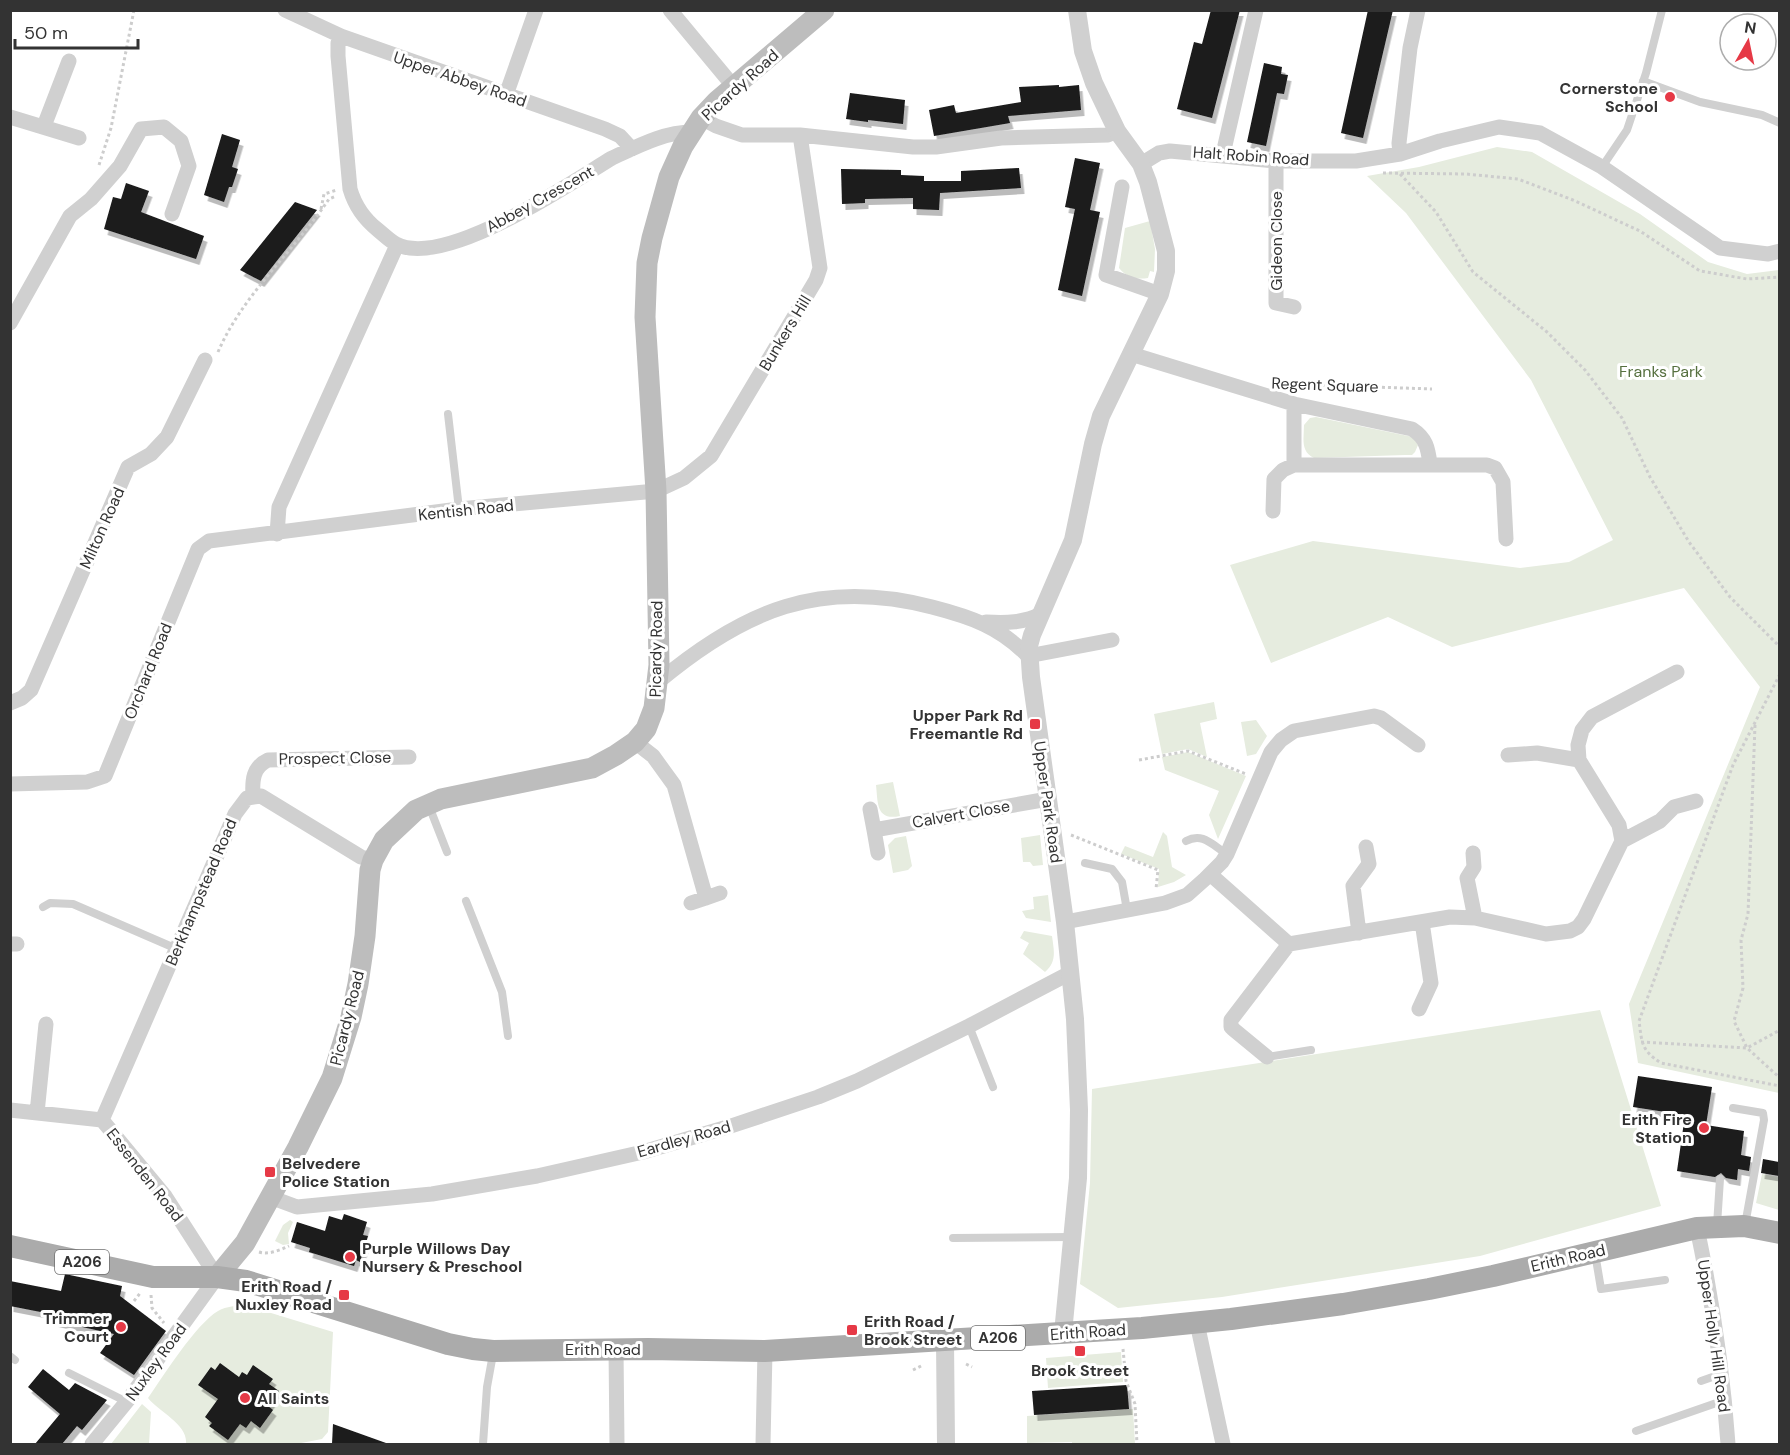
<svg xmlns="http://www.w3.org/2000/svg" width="1790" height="1455" font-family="'DM Sans',sans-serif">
<defs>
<filter id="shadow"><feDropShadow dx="3.5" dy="6" stdDeviation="0" flood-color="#0004"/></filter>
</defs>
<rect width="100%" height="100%" fill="#fff"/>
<path fill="#e6ecdf" d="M1497,147L1532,152L1640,214L1708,262L1747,274L1779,270V1093L1638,1063L1629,1004L1760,687L1684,588L1452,647L1388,617L1271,663L1230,565L1313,541L1520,568L1569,562L1613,540L1531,380L1406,213L1367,176L1419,167Z
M1150,221L1155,249L1154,272L1150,271L1148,278C1136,280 1126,277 1119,268L1125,228Z
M1316,417L1413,437L1418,445L1415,452L1412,455H1405L1314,458C1300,451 1304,438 1304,425L1310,418Z
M1214,702L1217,719L1200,723L1207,757L1188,749L1162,754L1154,714Z
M1256,720L1267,736L1256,754L1247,756L1241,722Z
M1188,752L1246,776L1218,839L1209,815L1219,791L1165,770L1162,757Z
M893,782L900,816C876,821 878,803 876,785Z
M1163,832L1167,836L1172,867L1186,875L1174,882L1158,887L1159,869L1121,854L1125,846L1153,857Z
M1040,835L1043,865L1033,866L1030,862H1023L1021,838Z
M906,836L912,866L908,870L893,873L888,845L895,838Z
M1048,895L1051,922L1026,918L1022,911L1034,909L1033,897Z
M1024,931L1052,936C1054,951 1057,962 1045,972L1023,954L1029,943L1020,938Z
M1600,1010L1661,1206L1480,1256L1222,1297L1118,1308L1080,1284L1090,1183L1092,1089Z
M1762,1174L1779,1177V1210L1756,1203Z
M290,1220L293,1222L288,1233L289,1244L283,1245L275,1241L283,1225Z
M245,1305L333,1332L328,1432L322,1439L296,1444H186C188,1424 160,1413 148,1398C164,1375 196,1324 218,1311C227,1306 236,1306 245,1305Z
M1121,1352L1123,1382L1048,1388L1046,1358Z
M142,1404L151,1412L149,1444H111Z
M1133,1409L1135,1444H1095L1092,1443L1072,1444V1442L1027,1443V1416Z"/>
<path fill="#1a1a1a" filter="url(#shadow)" d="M1211,10H1240L1212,118L1177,109L1194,42L1202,44Z
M1368,10H1393L1363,138L1341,133Z
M1264,63L1282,67L1281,74L1288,75L1284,94L1277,93L1266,146L1247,142Z
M1059,85V87L1079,85L1081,110L1008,116L1010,123L934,136L929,110L954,105L956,113L1021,102L1019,87Z
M850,93L905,100L903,124L868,120V122L846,119Z
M222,134L240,140L232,167L238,169L232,187H229L224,202L204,195Z
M1075,158L1100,163L1090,210L1100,212L1082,296L1058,290L1075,209L1065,207Z
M1019,168L1021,188L940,193L939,210L913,209V198L865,199V203L842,204L841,169L901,170V175L924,176V181H961V171Z
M126,183L149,191L141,212L204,236L196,259L104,229L113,197L121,199Z
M295,202L317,210L261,281L240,270Z
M1638,1076L1712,1087L1706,1125L1744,1131L1741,1155L1751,1157L1749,1171L1738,1169L1737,1180L1726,1178L1721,1173L1715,1177L1677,1171L1685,1115L1633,1107Z
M1763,1159L1779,1162V1176L1761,1173Z
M344,1214L367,1222L363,1235L368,1236L360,1262L356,1260L354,1266L309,1252L310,1248L291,1242L297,1222L325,1231L329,1216L342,1220Z
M65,1274L122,1286L120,1296L166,1331L134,1375L100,1353L114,1334L55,1321L56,1315L10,1306V1281L61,1291Z
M220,1363L239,1377L242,1372L247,1375L253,1365L273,1379L269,1384L279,1391L268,1406L273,1410L260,1428L251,1421L246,1428L240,1424L228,1440L209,1426L212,1423L205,1417L218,1399L198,1385L211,1367L215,1370Z
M43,1369L69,1390L75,1383L107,1400L82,1430L77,1426L62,1444H35L60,1414L28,1387Z
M1127,1385L1129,1409L1034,1415L1032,1391Z
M333,1424L386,1443V1444H332Z"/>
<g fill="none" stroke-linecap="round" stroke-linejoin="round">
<path stroke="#cdcdcd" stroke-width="3" stroke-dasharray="3 3" stroke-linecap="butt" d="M99,165L111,128L134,10
M1383,173L1466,174L1518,179L1573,200L1640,231L1700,271L1747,279L1780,277
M1400,174L1436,212L1473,272L1547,332L1585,370L1622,418L1650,477L1689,542L1730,597L1780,647
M321,209L324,194L337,190
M218,352C243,294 294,251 329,199L336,196
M1286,384L1432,389
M1780,674L1733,765L1639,1021C1642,1043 1641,1050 1661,1063L1780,1086
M1755,725L1748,914L1741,940L1743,988L1734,1021L1747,1048L1780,1078
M1139,760L1188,751L1246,774
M1071,835L1158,870L1156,889
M1641,1042L1747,1048L1780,1030
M259,1252C269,1255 280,1250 289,1246
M151,1295L152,1308L164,1323
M134,1301L141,1292
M1123,1349L1126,1381L1135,1404L1137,1444
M966,1364L972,1367
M913,1370L923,1365"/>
<path stroke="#d0d0d0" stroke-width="8" d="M1643,81L1700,102L1762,115L1780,123
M1602,167L1627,130L1646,73L1662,10
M448,414L459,509
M429,806L447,852
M1186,841C1203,832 1212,845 1227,854
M1085,863L1112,869L1122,882L1127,910
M466,901L502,992L508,1036
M43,907L50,903L73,904L177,949
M969,1026L993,1087
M1267,1057L1311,1050
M1733,1108L1763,1113L1764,1120L1745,1225
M1717,1225L1720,1179
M953,1238L1071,1237
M1595,1253L1601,1289L1665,1280
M10,1356L15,1360
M69,1373L127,1402
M1701,1381L1721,1374
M1636,1431L1725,1400
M483,1444L487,1387L493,1354"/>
<path stroke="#d0d0d0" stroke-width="15" d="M285,10L341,36L605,129L620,136L632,149
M670,10L734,87
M341,36L338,43V56L350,189C355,206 364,219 378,230C383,234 390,241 396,244C445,269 569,184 612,158C638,146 664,132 692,132
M506,95L536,10
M10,117L79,138
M701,118L716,126L742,135H800L913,147H936L1001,138L1108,135L1117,131
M44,126L69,61
M1223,154L1256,10
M1400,154L1399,143L1410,48L1418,10
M1276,161V303L1294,307
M1141,164L1159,153L1170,151L1276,161H1356L1400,154L1440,141L1499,127L1540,133L1602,167L1720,248L1768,254L1780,251
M1122,187L1106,275L1160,294
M10,323L70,216L91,199L120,166L141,129L164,127L181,141L189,166L172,214
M1131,354L1294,404V465H1487L1495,468L1503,482L1506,539
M1294,404L1412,429C1426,438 1428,448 1430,464
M1273,511L1274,479L1283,470L1294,465
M277,534L279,507L397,245
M986,622C1006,623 1024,623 1041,614
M658,682C744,610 820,578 932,607C971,617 1000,627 1028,656L1112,640
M10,703L22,698L31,690L128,467L151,454L167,437L205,360
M635,742L653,756L674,785L706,898L720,893
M1508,755L1537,753L1579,760
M10,784L87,782L105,776L198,549L209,541L459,509L656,491L684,478L711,456L816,280L820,268L800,135
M253,796C252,780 253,767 268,760L409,757
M870,809L874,830L1048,799
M874,830L878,853
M1622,841L1660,821L1674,807L1696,801
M1473,853L1474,867L1467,878L1475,918
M1210,874L1289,944L1450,917L1475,918L1546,934L1570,931L1578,927L1584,919L1622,841L1619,825L1579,760L1578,745L1582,730L1592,717L1677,672
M691,903L706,898
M1065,922L1165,903L1187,895L1205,879L1222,862L1227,854L1271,752L1281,740L1294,731L1374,716L1381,718L1418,745
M1359,933L1353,886L1369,864L1366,847
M10,944H17
M1419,1009L1431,983L1422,922
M1267,1057L1233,1029L1231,1027V1020L1289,944
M10,1110L102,1120L165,1196L217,1277L128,1400L92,1444
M37,1113L46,1024
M102,1120L235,814L247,798L261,796L361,857L373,860
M270,1197L297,1207L432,1194L537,1176L643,1152L731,1126L818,1097L857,1081L969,1026L1070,973
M1697,1228C1712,1299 1723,1371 1728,1444
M1197,1323L1223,1444
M616,1349L617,1444
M763,1444L765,1351"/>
<path stroke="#d0d0d0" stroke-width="18" d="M1063,1333L1078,1178L1079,1110L1075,1019L1065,922L1031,677L1029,646L1032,635L1073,540L1093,444L1101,416L1160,294L1166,271V251L1148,182L1141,164L1117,131L1094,83L1083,51L1077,10
M945,1341L946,1444"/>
<path stroke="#bdbdbd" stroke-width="21" d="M217,1277L245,1243L298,1147L332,1078L351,1017L358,984L365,936L370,870L373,860L384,840L416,810L441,799L592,768L616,755L635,742L646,729L654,708L659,665L656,491L645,317L647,263L652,238L669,177L683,146L701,118L717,101L824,10"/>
<path stroke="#ababab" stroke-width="22" d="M10,1246L153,1277H217L246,1281L448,1344L473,1349L493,1351L648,1349L765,1351L1142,1328L1231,1319L1343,1304L1429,1289L1493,1276L1697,1228L1744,1226L1780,1233"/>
</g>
<g fill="#e63946" stroke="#fff" stroke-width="2">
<circle cx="1670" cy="97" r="6"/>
<rect x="1029" y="718" width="12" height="12" rx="3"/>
<circle cx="1704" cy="1128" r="6"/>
<rect x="264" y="1166" width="12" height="12" rx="3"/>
<circle cx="350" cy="1257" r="6"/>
<rect x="338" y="1289" width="12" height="12" rx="3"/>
<circle cx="121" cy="1327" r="6"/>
<rect x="846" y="1324" width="12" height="12" rx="3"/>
<rect x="1074" y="1345" width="12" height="12" rx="3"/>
<circle cx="245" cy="1398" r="6"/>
</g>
<g text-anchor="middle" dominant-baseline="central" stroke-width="6" stroke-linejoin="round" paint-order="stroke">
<g fill="#fff" stroke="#707070" stroke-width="1.5">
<rect x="55" y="1250" width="54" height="24" rx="4.5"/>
<rect x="971" y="1326" width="54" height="24" rx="4.5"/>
</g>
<g font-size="15" font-weight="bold" fill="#333">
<text x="82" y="1262">A206</text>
<text x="998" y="1338">A206</text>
</g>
<g font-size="16" fill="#333" stroke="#fff">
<text transform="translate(460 79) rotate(19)">Upper Abbey Road</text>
<text transform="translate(740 85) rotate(-42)">Picardy Road</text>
<text transform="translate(1251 156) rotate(4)">Halt Robin Road</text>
<text transform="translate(540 199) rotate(-29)">Abbey Crescent</text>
<text transform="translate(1276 241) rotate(-90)">Gideon Close</text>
<text transform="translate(785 333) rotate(-59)">Bunkers Hill</text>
<text transform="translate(1325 385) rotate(2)">Regent Square</text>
<text transform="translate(466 510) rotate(-6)">Kentish Road</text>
<text transform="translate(102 528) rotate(-66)">Milton Road</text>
<text transform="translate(656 649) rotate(-89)">Picardy Road</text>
<text transform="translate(148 671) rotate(-68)">Orchard Road</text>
<text transform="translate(335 758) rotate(-1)">Prospect Close</text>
<text transform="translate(1048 802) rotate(82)">Upper Park Road</text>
<text transform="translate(961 814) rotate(-10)">Calvert Close</text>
<text transform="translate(201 892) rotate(-67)">Berkhampstead Road</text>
<text transform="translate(347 1018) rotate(-76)">Picardy Road</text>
<text transform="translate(684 1139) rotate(-16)">Eardley Road</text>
<text transform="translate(145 1175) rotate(52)">Essenden Road</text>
<text transform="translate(1568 1258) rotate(-13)">Erith Road</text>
<text transform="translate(1088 1332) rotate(-4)">Erith Road</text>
<text transform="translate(1714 1336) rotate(82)">Upper Holly Hill Road</text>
<text x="603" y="1349">Erith Road</text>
<text transform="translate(156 1362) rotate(-54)">Nuxley Road</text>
</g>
<g font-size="16" font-weight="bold" fill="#333" stroke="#fff" text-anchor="end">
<text x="1658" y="88">Cornerstone<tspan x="1658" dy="18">School</tspan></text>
<text x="1023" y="715">Upper Park Rd<tspan x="1023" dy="18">Freemantle Rd</tspan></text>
<text x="1692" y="1119">Erith Fire<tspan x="1692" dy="18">Station</tspan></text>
<text x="282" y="1163" text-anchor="start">Belvedere<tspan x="282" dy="18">Police Station</tspan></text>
<text x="362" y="1248" text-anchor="start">Purple Willows Day<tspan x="362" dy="18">Nursery &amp; Preschool</tspan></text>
<text x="332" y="1286">Erith Road /<tspan x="332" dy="18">Nuxley Road</tspan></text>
<text x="109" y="1318">Trimmer<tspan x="109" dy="18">Court</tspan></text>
<text x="864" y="1321" text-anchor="start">Erith Road /<tspan x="864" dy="18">Brook Street</tspan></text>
<text x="1080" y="1370" text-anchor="middle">Brook Street</text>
<text x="257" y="1398" text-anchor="start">All Saints</text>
</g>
<g font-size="16" fill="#56703f" stroke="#fff">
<text x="1661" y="371">Franks Park</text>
</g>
</g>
<rect width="1790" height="1455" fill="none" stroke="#333333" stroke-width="24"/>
<g transform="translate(1748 42) rotate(9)"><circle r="28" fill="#ffffff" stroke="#adadad" stroke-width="1.5"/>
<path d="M0-4.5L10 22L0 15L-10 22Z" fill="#e63946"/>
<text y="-9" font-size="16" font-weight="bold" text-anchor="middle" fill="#333333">N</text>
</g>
<path d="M15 39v9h123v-9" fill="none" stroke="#333333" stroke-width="3"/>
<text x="24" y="39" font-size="18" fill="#333333" stroke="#ffffff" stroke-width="4.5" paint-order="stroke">50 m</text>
</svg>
